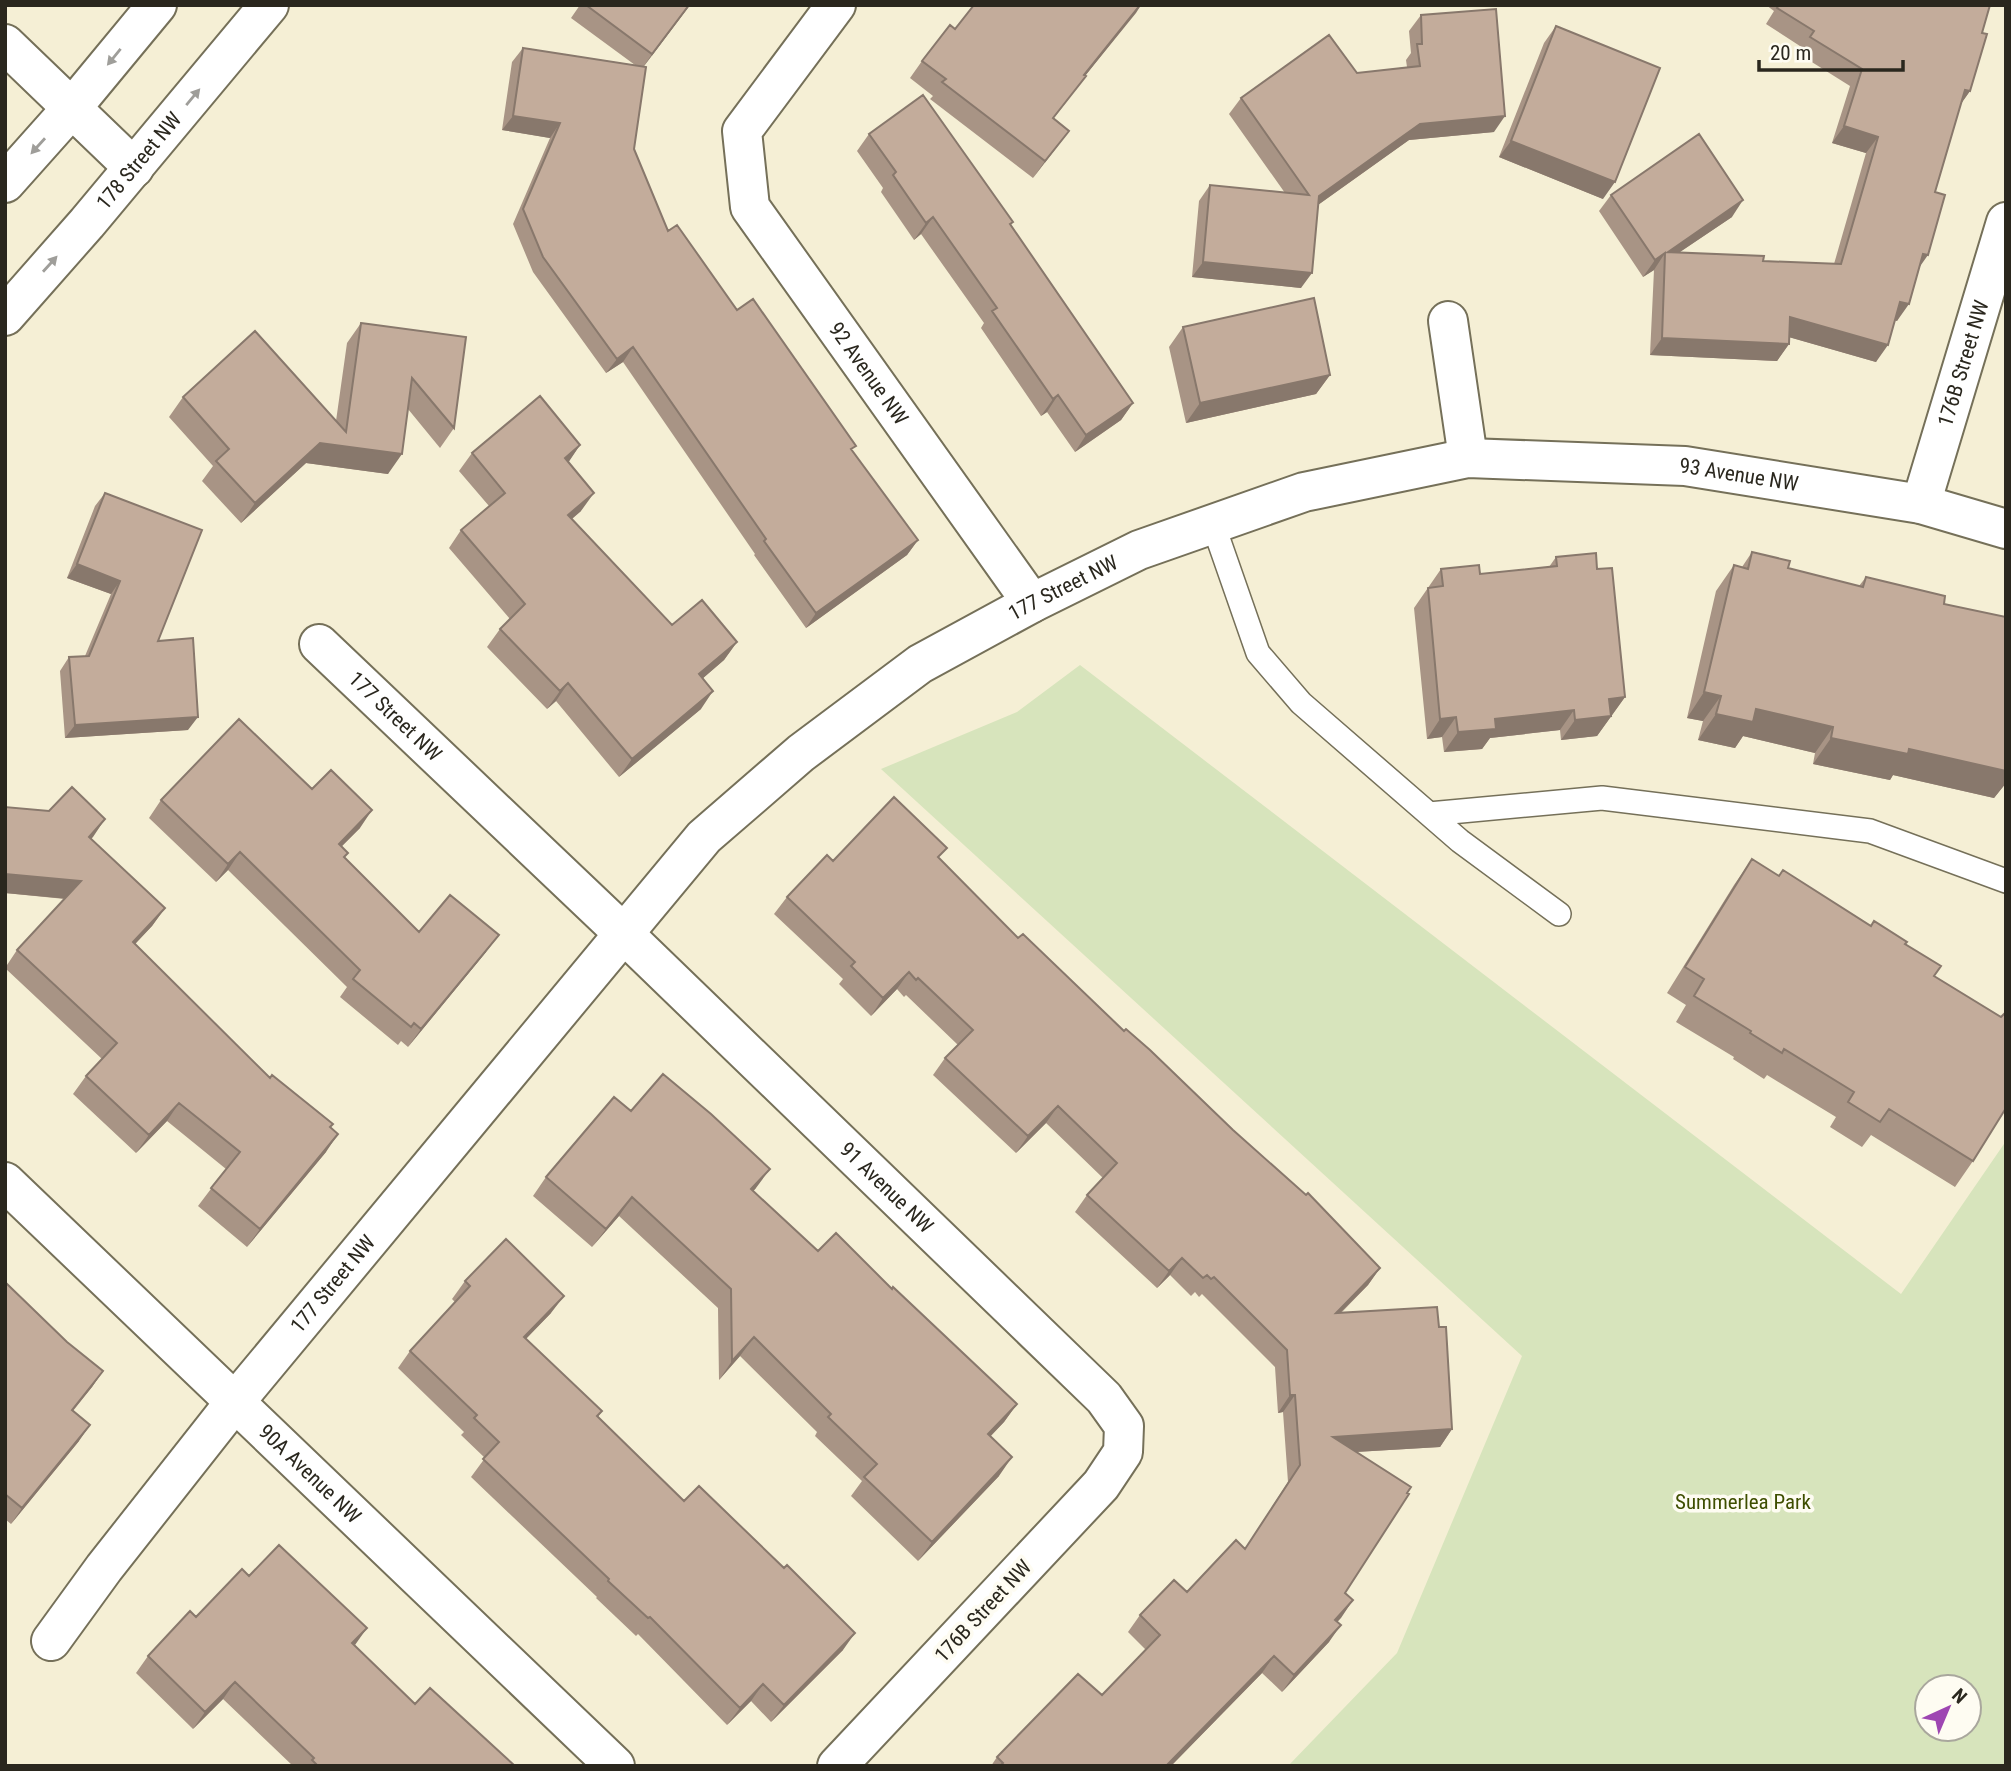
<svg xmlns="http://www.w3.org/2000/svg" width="2011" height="1771" font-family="'Roboto Condensed',sans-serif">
<rect width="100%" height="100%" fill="#f5efd5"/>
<path fill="#d7e4bc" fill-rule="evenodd" d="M1080,665L1901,1294L2006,1141V1766H1288L1397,1653L1522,1356L881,769L1017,712ZM1927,1687H1969V1729H1927Z"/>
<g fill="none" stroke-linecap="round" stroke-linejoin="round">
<g stroke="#757059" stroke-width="26">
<path id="service" d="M1213,524L1258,653L1301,703L1460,841L1559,914
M1429,814L1602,798L1870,831L2006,881"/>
</g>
<g stroke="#757059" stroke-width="42">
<g id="minor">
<path id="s1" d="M836,5L742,131L750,207L1032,603"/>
<path d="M5,44L134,168"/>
<path d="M1448,321L1468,458"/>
<path id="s2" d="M1921,504L2006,222"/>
<path id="s3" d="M319,644L624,934L1104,1398L1124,1426L1123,1452L1101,1485L837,1766"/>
<path id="s4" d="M5,1182L615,1766"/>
<path id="s5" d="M51,1641L104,1568L234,1403L704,837L801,753L920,664L1032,603L1139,550L1304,492L1468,458L1685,466L1921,504L2006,529"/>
</g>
</g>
<g stroke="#757059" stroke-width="42">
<g id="secondary">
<path d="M5,183L71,109L157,5"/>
<path id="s6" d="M5,316L87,223L269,5"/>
</g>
</g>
<use href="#service" stroke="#fff" stroke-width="23"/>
<use href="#minor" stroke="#fff" stroke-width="38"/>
<use href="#secondary" stroke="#fff" stroke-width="38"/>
</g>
<path fill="#a89485" d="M580,5H690L644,66L634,149L668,231L737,310L852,451L918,540L907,555L806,628L754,555L755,554L623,362L606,373L533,272L513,224L550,138L502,130L512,62L523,48L635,65L571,18Z
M974,5H1141L1085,76L1073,93L1054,118L1069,131L1033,178L930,99L933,96L910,78L922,61L955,29Z
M1766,5H1990L1982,33L1970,91L1960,105L1935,192L1919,269L1897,321L1895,320L1876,362L1789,337V344L1777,361L1650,355L1654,270L1643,277L1599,211L1611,195L1732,217L1680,252L1763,261L1834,264L1866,153L1832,143L1850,86L1799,54L1803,48L1766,24L1774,11Z
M1421,15L1494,132L1409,140L1318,205L1301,288L1192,277L1199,201L1210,185L1285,193L1229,114L1241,98L1357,73L1407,67L1406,60L1411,53L1409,31Z
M1556,26L1603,199L1499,157L1544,43Z
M869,134L1013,222L1011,225L1133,403L1121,420L1075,452L1047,412L1041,416L981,328L984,323L921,234L914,240L881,192L883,188L857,151Z
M361,323L466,337L454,428L440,448L408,409L388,474L306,463L241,523L202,481L213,466L169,417L183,397L336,421L347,343Z
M1183,327L1330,375L1316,394L1186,423L1169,347Z
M580,445L568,462L581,511L572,519L672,625L737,642L724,660L703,678L701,709L619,777L556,701L547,709L487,647L500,629L510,619L449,548L461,530L489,506L459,471L472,453Z
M105,493L158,641L188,730L65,738L60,671L69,657L85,656L111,594L67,578L95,506Z
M1752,552L1788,568L1859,586L1866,577L1944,604L2006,617V783L1994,798L1893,775L1890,780L1813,764L1815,753L1743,736L1735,748L1698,740L1703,721L1687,718L1716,591L1734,565L1742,567Z
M1556,557L1597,569L1625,697L1597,736L1561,740L1560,730L1490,738L1482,749L1444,752L1442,737L1427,739L1414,608L1441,569L1480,574L1549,567Z
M312,789L360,828L341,847L348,853L344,858L419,932L486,952L408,1047L401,1041L398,1045L340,997L347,987L228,870L216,882L149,818L161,800Z
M5,807L91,839L165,908L152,926L135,944L270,1078L330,1127L326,1152L247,1247L198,1206L226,1169L167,1121L136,1153L73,1094L86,1076L102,1059L5,968L17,950L65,899L5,893Z
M940,859L1018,938L1233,1130L1380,1268L1368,1285L1341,1313L1439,1327L1452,1429L1440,1447L1356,1452L1345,1593L1353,1600L1337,1622L1329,1642L1282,1692L1262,1673L1171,1766H991L997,1757L1102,1695L1146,1650L1128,1632L1140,1615L1187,1592L1245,1549L1288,1482L1283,1412L1278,1413L1275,1367L1202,1294L1199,1297L1195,1292L1191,1296L1170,1275L1157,1288L1075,1212L1087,1195L1103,1178L1046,1123L1016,1153L933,1075L945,1058L958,1045L906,995L904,997L897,989L871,1016L839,984L843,979L774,914L787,897L833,861Z
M1752,859L1779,876L1905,944L1934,976L1973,1161L1955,1187L1871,1135L1862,1147L1830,1127L1836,1117L1767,1075L1764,1079L1733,1059L1734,1057L1676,1022L1686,1005L1667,993L1734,885Z
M631,1111L756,1188L753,1191L818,1251L892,1289L1017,1404L1004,1422L990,1437L999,1476L918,1561L851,1496L862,1481L815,1436L817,1432L740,1356L719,1380L718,1308L619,1216L592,1247L533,1196L546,1177Z
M465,1281L551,1313L526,1339L602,1411L598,1417L684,1501L843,1650L771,1722L751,1701L727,1725L638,1634L636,1636L596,1598L597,1597L471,1477L485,1458L461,1435L464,1432L398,1368L410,1351L455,1302L452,1299Z
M5,1282L67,1342L103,1371L92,1387L73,1411L79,1441L11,1524L5,1519Z
M249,1576L354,1645L415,1704L515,1766H293L223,1699L193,1729L136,1673L148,1656L196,1617Z"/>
<path fill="#88786c" d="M689,5H690L641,70L652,54Z
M1140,5H1141L1136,13L1072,92L1084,75Z
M1965,90L1970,91L1958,108Z
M513,116L560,123L550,138L502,130Z
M1505,116L1494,132L1409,140L1308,212L1319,196L1420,124Z
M1844,126L1878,137L1866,153L1832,143Z
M1069,131L1056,148L1033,178L1045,161Z
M1511,141L1615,182L1603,199L1499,157Z
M1743,200L1732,217L1665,262L1668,252Z
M933,217L921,234L914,240L926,223Z
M1665,253L1654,270L1643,277L1655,260Z
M1923,254L1928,255L1916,272Z
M1203,262L1312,273L1301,288L1192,277Z
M1900,302L1909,304L1897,321L1889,318Z
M1790,317L1888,345L1876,362L1778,334Z
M1662,338L1789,344L1777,361L1650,355Z
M633,347L623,362L606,373L617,359Z
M1330,375L1316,394L1186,423L1200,403Z
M1058,395L1047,412L1041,416L1053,399Z
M1133,403L1121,420L1075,452L1086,435Z
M320,443L402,454L388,474L306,463L241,523L255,503Z
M580,445L568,463L565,458Z
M594,493L581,511L555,533L568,515Z
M918,540L907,555L806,628L816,613Z
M77,564L120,581L111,594L67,578Z
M737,642L724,660L687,692L699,674Z
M568,683L556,701L547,709L560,691Z
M713,691L701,709L619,777L632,759Z
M1704,692L1721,696L1703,721L1687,718Z
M1625,697L1597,736L1561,740L1575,720L1609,699Z
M1756,709L1833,727L1815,753L1743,736L1735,748L1698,740L1716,714Z
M1574,710L1560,730L1490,738L1482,749L1444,752L1458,732L1495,719Z
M198,717L188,730L65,738L75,725Z
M1456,717L1442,737L1427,739L1440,719Z
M1831,738L1909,749L2006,771V783L1994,798L1893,775L1890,780L1813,764Z
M372,810L360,828L326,862L339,844Z
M105,819L93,837L76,855L89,837Z
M240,852L228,870L216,882L228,864Z
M5,874L81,881L69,899L5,893Z
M165,908L152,926L120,960L133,942Z
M499,935L486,952L408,1047L421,1029Z
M909,972L897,989L871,1016L883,998Z
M179,1103L167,1121L136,1153L149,1135Z
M1058,1106L1046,1123L1016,1153L1028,1136Z
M338,1134L326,1152L247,1247L260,1229Z
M770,1169L756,1188L738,1208L751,1189Z
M632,1197L619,1216L592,1247L606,1229Z
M1182,1258L1170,1275L1157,1288L1169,1271Z
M1380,1268L1368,1285L1323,1330L1336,1313Z
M564,1296L551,1313L511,1354L524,1337Z
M754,1337L740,1356L719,1380L732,1361Z
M103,1371L92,1387L60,1426L72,1410Z
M1290,1395H1295L1283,1412L1278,1413Z
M1017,1404L1004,1422L974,1453L988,1434Z
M90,1425L79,1441L11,1524L22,1508Z
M1452,1429L1440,1447L1321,1454L1333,1437Z
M1012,1457L999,1476L918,1561L932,1542Z
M1353,1600L1341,1618L1323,1637L1335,1620Z
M1341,1625L1329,1642L1282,1692L1294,1675Z
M367,1628L355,1645L352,1643Z
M855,1633L843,1650L771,1722L784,1705Z
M1274,1656L1262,1673L1171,1766H1166Z
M235,1682L223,1699L193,1729L205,1712Z
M763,1684L751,1701L727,1725L740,1708Z"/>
<path fill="#c3ac9b" stroke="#88786c" stroke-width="2" d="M586,5H689L652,54Z
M974,5H1140L1084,75L1086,76L1053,118L1069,131L1045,161L942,82L946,79L922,61L950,25L955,29Z
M1779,5H1990L1982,33L1987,34L1970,91L1965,90L1935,192L1945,195L1928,255L1923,254L1909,304L1900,302L1888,345L1790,317L1789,344L1662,338L1665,253L1655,260L1611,195L1699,134L1743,200L1668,252L1764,256L1763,261L1841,264L1878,137L1844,126L1862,69L1810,37L1814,31L1777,8Z
M1496,9L1505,116L1420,124L1319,196L1312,273L1203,262L1210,185L1309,195L1241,98L1329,35L1357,73L1420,66L1417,44H1422L1421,15Z
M1556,26L1660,68L1615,182L1511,141Z
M523,48L646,67L634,149L668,231L677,225L737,310L753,299L856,446L851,449L918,540L816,613L764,541L766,539L633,347L617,359L543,257L523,209L560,123L513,116Z
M923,95L1013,222L1010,224L1133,403L1086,435L1058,395L1053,399L992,311L997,308L933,217L926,223L893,175L896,172L869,134Z
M1314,298L1330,375L1200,403L1183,327Z
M361,323L466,337L454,428L412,378L402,454L320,443L255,503L216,461L229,449L183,397L255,331L346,432Z
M540,396L580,445L565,458L594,493L568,515L672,625L702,600L737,642L699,674L713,691L632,759L568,683L560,691L500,629L525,604L461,530L505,493L472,453Z
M105,493L202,530L158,641L193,638L198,717L75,725L69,657L89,656L120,581L77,564Z
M1752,552L1790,561L1788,568L1863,587L1866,577L1945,596L1944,604L2006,617V771L1909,749L1908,754L1831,738L1833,727L1756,709L1753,722L1716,714L1721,696L1704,692L1734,565L1748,569Z
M1596,553L1597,569L1612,568L1625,697L1609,699L1611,716L1575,720L1574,710L1495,719L1496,729L1458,732L1456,717L1440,719L1428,588L1443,586L1441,569L1479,565L1480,574L1557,566L1556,557Z
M239,719L312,789L331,770L372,810L339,844L348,853L344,857L419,932L450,895L499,935L421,1029L414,1023L411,1027L353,979L360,970L240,852L228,864L161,800Z
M72,787L105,819L89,837L165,908L133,942L270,1078L272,1075L333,1124L330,1127L338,1134L260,1229L211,1188L240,1152L179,1103L149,1135L86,1076L117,1043L17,950L81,881L5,874V807L49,811Z
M894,797L947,848L938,857L1018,938L1023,934L1124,1031L1126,1029L1150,1050L1233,1130L1306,1195L1308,1193L1380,1268L1336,1313L1437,1307L1439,1327H1446L1452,1429L1333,1437L1411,1487L1407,1493L1409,1494L1345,1593L1353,1600L1335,1620L1341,1625L1294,1675L1274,1656L1166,1766H1000L1003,1763L997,1757L1078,1674L1102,1695L1160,1635L1140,1615L1174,1580L1187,1592L1236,1540L1245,1549L1300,1465L1295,1395H1290L1287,1350L1214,1277L1211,1279L1207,1275L1203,1278L1182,1258L1169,1271L1087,1195L1117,1163L1058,1106L1028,1136L945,1058L973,1030L918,978L916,980L909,972L883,998L851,966L855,962L787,897L827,855L833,861Z
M1752,859L1779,876L1783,870L1871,926L1874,921L1907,942L1905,944L1941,966L1934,976L2001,1017L2006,1012V1108L1973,1161L1889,1109L1880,1122L1848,1102L1854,1092L1784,1049L1782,1053L1750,1033L1751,1031L1694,996L1704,979L1685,967Z
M663,1074L711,1114L770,1169L751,1189L818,1251L836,1233L892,1289L893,1287L1017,1404L988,1434L1012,1457L932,1542L864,1477L877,1464L828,1417L831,1414L754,1337L732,1361L731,1289L632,1197L606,1229L546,1177L614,1097L631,1111Z
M506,1239L564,1296L524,1337L602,1411L597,1416L684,1501L699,1486L784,1568L787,1565L855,1633L784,1705L763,1684L740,1708L650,1617L648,1618L608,1581L609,1579L483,1459L499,1442L474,1418L477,1415L410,1351L470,1286L465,1281Z
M5,1282L67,1342L103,1371L72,1410L90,1425L22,1508L5,1494Z
M279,1545L367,1628L352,1643L415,1704L430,1688L515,1766H318L312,1760L314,1758L235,1682L205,1712L148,1656L190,1611L196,1617L242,1569L249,1576Z"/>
<defs><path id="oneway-solid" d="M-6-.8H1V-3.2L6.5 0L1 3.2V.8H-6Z" transform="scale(1.75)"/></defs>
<g fill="#9f9e9a">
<use href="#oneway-solid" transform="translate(114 57) rotate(129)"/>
<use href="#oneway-solid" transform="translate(193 97) rotate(-50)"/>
<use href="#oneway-solid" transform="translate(38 146) rotate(132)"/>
<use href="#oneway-solid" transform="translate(50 264) rotate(-48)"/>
</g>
<g text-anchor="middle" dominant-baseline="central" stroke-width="7" stroke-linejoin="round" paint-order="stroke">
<g font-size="21" fill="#2a271e" stroke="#fefcf2">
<text stroke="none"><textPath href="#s6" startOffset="205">178 Street NW</textPath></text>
<text stroke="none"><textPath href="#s2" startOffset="147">176B Street NW</textPath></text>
<text stroke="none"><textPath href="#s1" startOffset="438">92 Avenue NW</textPath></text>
<text stroke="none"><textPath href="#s5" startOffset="2174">93 Avenue NW</textPath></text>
<text stroke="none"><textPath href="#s5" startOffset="1475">177 Street NW</textPath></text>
<text stroke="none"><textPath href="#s3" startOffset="105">177 Street NW</textPath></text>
<text stroke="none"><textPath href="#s3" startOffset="786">91 Avenue NW</textPath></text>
<text stroke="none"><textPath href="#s5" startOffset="455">177 Street NW</textPath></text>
<text stroke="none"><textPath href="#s4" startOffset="422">90A Avenue NW</textPath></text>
<text transform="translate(983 1611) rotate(-47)">176B Street NW</text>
</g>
<g font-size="21" fill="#3e4e00" stroke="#fefcf2">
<text x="1743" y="1502">Summerlea Park</text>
</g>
</g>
<rect width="2011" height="1771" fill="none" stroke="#2a271e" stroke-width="14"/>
<g transform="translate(1948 1708) rotate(44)"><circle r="33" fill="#fefcf2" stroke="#a9a79d" stroke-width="2"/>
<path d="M0-5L12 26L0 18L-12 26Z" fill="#9e46b2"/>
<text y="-10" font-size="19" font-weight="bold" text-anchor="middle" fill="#2a271e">N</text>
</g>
<path d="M1759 60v10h144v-10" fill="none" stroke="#2a271e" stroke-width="3.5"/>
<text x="1770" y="60" font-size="21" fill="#2a271e" stroke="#fefcf2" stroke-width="5" paint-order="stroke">20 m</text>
</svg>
